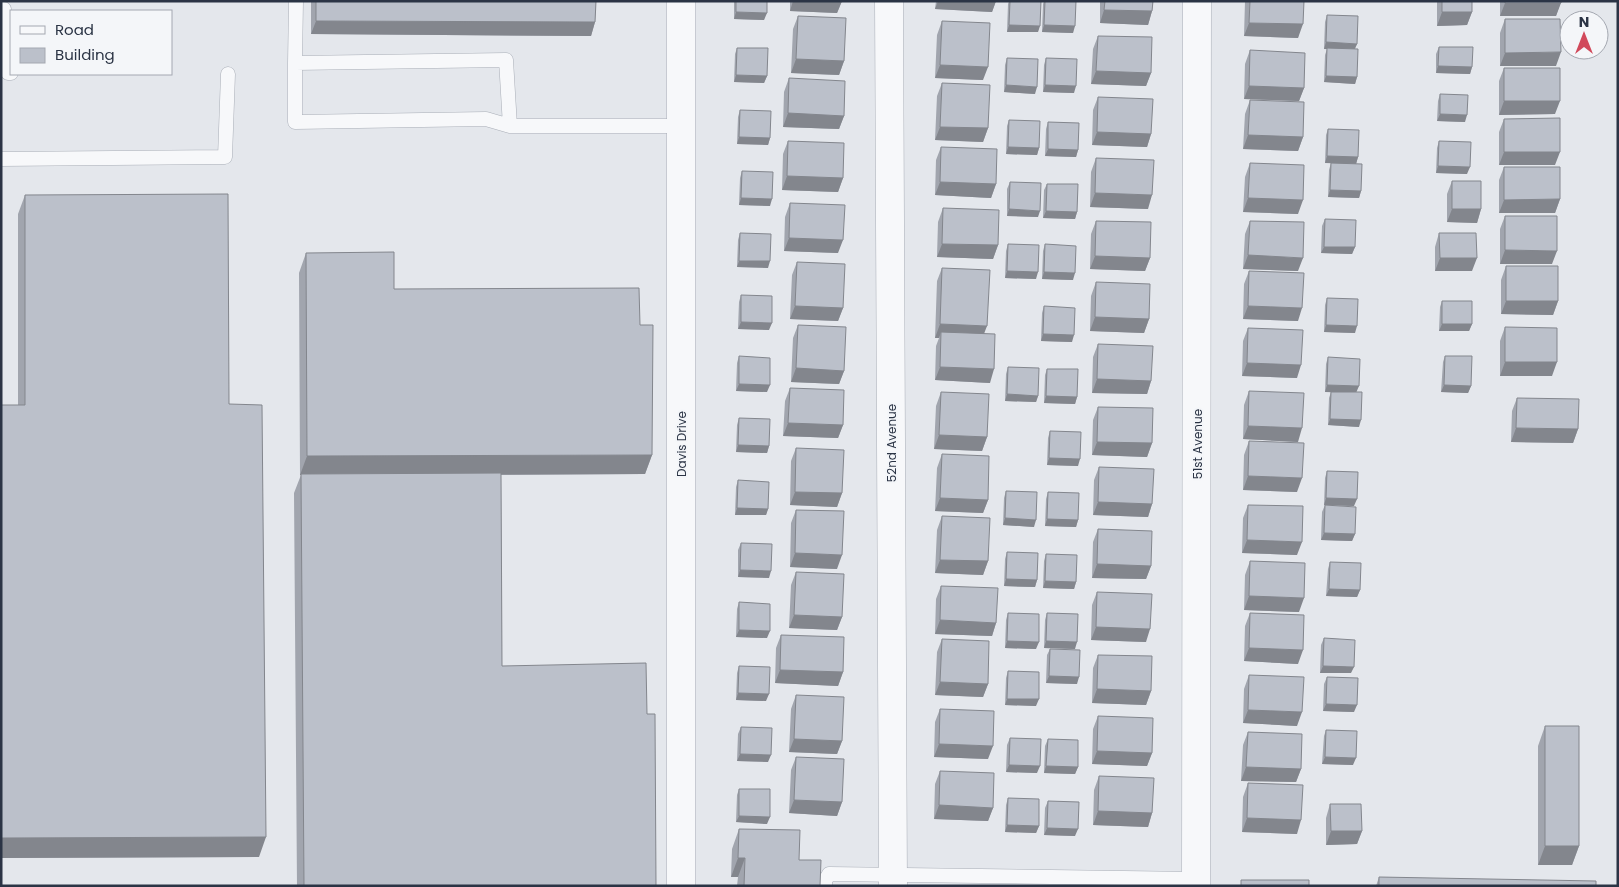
<svg xmlns="http://www.w3.org/2000/svg" width="1619" height="887" font-family="Poppins,sans-serif">
<rect width="100%" height="100%" fill="#e4e7ec"/>
<g fill="none" stroke-linecap="round" stroke-linejoin="round">
<g stroke="#a9aeb7" stroke-width="15">
<path id="lane" d="M1,9H4L8,73H11
M295,63L296,1
M510,126L506,60L295,63V122L486,119L510,126H681
M1,159L225,157L228,74
M825,886V881L829,874L1196,879"/>
</g>
<g stroke="#a9aeb7" stroke-width="29">
<path id="street" d="M681,1V886
M889,1L893,886
M1196,886L1197,1"/>
</g>
<use href="#lane" stroke="#f7f8fa" stroke-width="14"/>
<use href="#street" stroke="#f7f8fa" stroke-width="28"/>
</g>
<path fill="#a1a5ae" d="M311,1H596L595,22L591,36L311,34Z
M734,1H767L764,20L734,19Z
M790,1H842L837,13L790,11Z
M936,1H996L992,12L935,9Z
M1009,1H1041L1038,32H1007L1008,4Z
M1044,1H1076L1073,33L1042,32L1043,4Z
M1100,1H1153L1152,11L1148,25L1100,23Z
M1245,1H1304L1298,38L1244,36Z
M1437,1H1472V12L1467,25L1437,26Z
M1500,1H1561L1556,16H1500Z
M1327,15L1357,44L1355,49L1357,77L1355,84L1324,82L1325,55L1327,49H1324L1325,22Z
M798,16L844,61L839,75L791,73L793,29Z
M1505,19L1556,66H1500V33Z
M942,21L983,80L935,78L937,35Z
M1098,36L1151,73L1146,86L1091,84L1093,49Z
M1439,47L1472,67L1470,74L1436,73V54Z
M737,48L767,76L764,83L734,82L735,54Z
M1250,50L1304,88L1299,101L1244,99L1245,64Z
M1007,58L1035,94L1004,92L1005,65Z
M1046,58L1074,93L1043,92L1044,65Z
M1504,68L1555,114L1499,115V81Z
M789,78L844,116L839,129L783,127L784,92Z
M942,83L988,128L983,142L935,140L937,96Z
M1440,94L1465,122L1437,121L1438,101Z
M1098,97L1151,134L1147,147L1092,145L1093,110Z
M1250,100L1303,137L1298,151L1243,149L1245,114Z
M740,110L770,138L768,145L737,144L738,117Z
M1504,119L1555,165H1499V132Z
M1009,120L1039,148L1037,155L1006,154L1007,126Z
M1048,122L1078,150L1076,157L1045,156L1046,129Z
M1328,129L1358,157L1356,164L1361,191L1359,198L1328,197L1329,170L1331,163H1325L1326,135Z
M788,141L843,178L838,192L782,190L783,154Z
M1439,141L1467,174L1436,173L1437,148Z
M941,147L996,184L991,198L935,195L936,160Z
M1096,158L1148,209L1090,207L1091,172Z
M1250,163L1298,214L1243,212L1245,177Z
M1504,167L1560,199L1555,213H1499V180Z
M742,171L770,206L739,205L740,178Z
M1452,181L1481,209L1477,223L1447,222V194Z
M1010,182L1038,217L1007,216V189Z
M1047,184L1077,212L1075,219L1043,218L1044,190Z
M25,195L229,404L259,857L1,858V405H18V214Z
M790,203L838,253L784,251L785,217Z
M943,208L998,245L993,259L937,257L938,222Z
M1505,216L1552,264H1500V229Z
M1325,219L1355,247L1352,254L1321,253L1322,226Z
M1096,221L1150,258L1145,271L1090,269L1091,234Z
M1250,221L1298,271L1243,269L1245,234Z
M740,233L768,268L737,267L738,240Z
M1439,233L1472,271H1435V247Z
M1008,244L1036,279L1005,278L1006,251Z
M1045,244L1073,280L1042,279L1043,251Z
M306,253L394,289L640,325L652,455L645,474L501,475L502,666L647,714L656,886H297L294,493L301,475H300L299,273Z
M797,262L843,308L838,321L790,319L792,275Z
M1506,266L1558,301L1553,315L1501,314V280Z
M942,268L985,334L990,383L935,380L936,346L939,338H935L937,281Z
M1249,271L1298,321L1243,319L1244,284Z
M1096,282L1149,319L1144,333L1090,331L1091,296Z
M741,295L769,330L738,329L739,302Z
M1327,298L1355,333L1324,332L1325,305Z
M1442,301L1472,324L1469,331H1439L1440,307Z
M1044,306L1072,342L1041,341L1042,313Z
M798,325L844,371L839,384L791,382L793,338Z
M1505,327L1552,376H1500V341Z
M1248,328L1297,378L1242,376L1243,341Z
M1098,344L1151,381L1147,394L1092,393L1093,357Z
M739,356L767,392L736,391L737,363Z
M1445,356L1471,386L1468,393L1441,392L1443,362Z
M1328,357L1356,392L1359,427L1328,425L1329,398L1331,392H1325L1326,364Z
M1008,367L1038,396L1036,402L1005,401L1006,374Z
M1047,369L1077,397L1075,404L1044,403L1045,375Z
M790,388L843,425L838,438L783,436L785,401Z
M1249,391L1298,442L1243,439L1244,405Z
M941,392L987,437L982,451L934,449L936,406Z
M1517,398L1578,429L1573,443L1511,442L1512,411Z
M1098,407L1152,443L1147,457L1092,455L1093,420Z
M739,418L769,446L767,453L736,452L737,425Z
M1050,431L1078,466L1047,465L1048,438Z
M1249,441L1297,492L1243,490L1244,455Z
M796,448L842,493L837,507L790,505L791,461Z
M942,454L988,500L983,513L935,511L937,468Z
M1099,467L1152,504L1148,517L1093,515L1094,480Z
M1327,471L1354,506L1324,505L1325,478Z
M738,480L768,509L766,515H735L736,487Z
M1006,491L1034,527L1003,525L1004,498Z
M1048,492L1078,520L1076,527L1045,526L1046,499Z
M1248,505L1297,555L1242,553L1243,518Z
M1325,505L1355,534L1352,541L1321,540L1322,512Z
M796,510L837,569L790,567L791,523Z
M942,516L988,561L983,575L935,573L937,530Z
M1098,529L1151,566L1146,579L1092,578L1093,542Z
M741,543L769,578L738,577V550Z
M1007,552L1037,580L1035,587L1004,586L1005,559Z
M1046,554L1076,582L1074,589L1043,588L1044,561Z
M1250,561L1299,612L1244,610L1245,575Z
M1330,562L1360,590L1357,597L1326,596L1328,569Z
M796,572L842,617L837,630L789,628L791,585Z
M941,586L996,623L992,636L935,634L936,599Z
M1097,592L1146,642L1091,640L1092,605Z
M739,602L767,638L736,637L737,609Z
M1008,613L1036,649L1005,648L1006,620Z
M1047,613L1075,649L1044,648L1045,620Z
M1250,613L1298,664L1244,661L1245,626Z
M781,635L843,672L838,686L775,683L776,648Z
M1324,638L1351,673H1320L1321,645Z
M942,639L988,684L983,697L935,695L937,652Z
M1050,649L1077,684L1046,683L1047,655Z
M1098,655L1151,691L1146,705L1092,703L1093,668Z
M739,666L766,701L736,700L737,673Z
M1008,671L1036,706L1005,705L1006,678Z
M1249,675L1297,726L1243,723L1244,689Z
M1327,677L1354,712L1323,711L1324,684Z
M796,695L842,741L837,754L789,752L791,709Z
M940,709L988,759L934,757L935,722Z
M1098,716L1152,753L1147,766L1092,764L1093,729Z
M1545,726L1579,846L1572,865H1538V746Z
M741,727L768,762L737,761L738,734Z
M1326,730L1353,765L1322,764L1324,736Z
M1248,732L1301,769L1296,782L1241,781L1243,745Z
M1010,738L1037,773L1006,772L1007,745Z
M1048,739L1078,767L1075,774L1044,773L1045,746Z
M796,757L842,802L837,816L789,813L791,770Z
M940,771L993,808L988,821L934,819L935,784Z
M1099,776L1152,813L1148,827L1093,825L1094,790Z
M1248,783L1297,834L1242,832L1243,797Z
M739,789L767,824L736,822L737,795Z
M1008,798L1039,826L1036,833L1005,832L1006,805Z
M1048,801L1075,836L1044,835L1045,808Z
M1330,804L1362,831L1357,844L1326,845V818Z
M739,829L799,860L820,886H737L738,877H731L732,849Z
M1379,877L1596,886H1376Z"/>
<path fill="#83868d" d="M793,1H842L837,13L790,11Z
M938,1H996L992,12L935,9Z
M1505,3H1561L1556,16H1500Z
M1104,10L1152,11L1148,25L1100,23Z
M736,12L767,13L764,20L734,19Z
M1442,12H1472L1467,25L1437,26Z
M316,21L595,22L591,36L311,34Z
M1249,23L1303,24L1298,38L1244,36Z
M1009,25L1040,26L1038,32H1007Z
M1044,25L1075,26L1073,33L1042,32Z
M1326,42L1357,44L1354,50L1324,49Z
M1561,52L1556,66H1500L1505,53Z
M796,59L844,61L839,75L791,73Z
M940,65L988,67L983,80L935,78Z
M1438,66L1472,67L1470,74L1436,73Z
M1096,71L1151,73L1146,86L1091,84Z
M736,75L767,76L764,83L734,82Z
M1326,76L1357,77L1355,84L1324,82Z
M1006,85L1037,87L1035,94L1004,92Z
M1045,85L1076,86L1074,93L1043,92Z
M1249,86L1304,88L1299,101L1244,99Z
M1504,101H1560L1555,114L1499,115Z
M788,113L844,116L839,129L783,127Z
M1440,114L1467,115L1465,122L1437,121Z
M940,127L988,128L983,142L935,140Z
M1097,132L1151,134L1147,147L1092,145Z
M1248,135L1303,137L1298,151L1243,149Z
M739,137L770,138L768,145L737,144Z
M1008,147L1039,148L1037,155L1006,154Z
M1048,149L1078,150L1076,157L1045,156Z
M1504,152H1560L1555,165H1499Z
M1327,156L1358,157L1356,164L1325,163Z
M1438,166L1470,167L1467,174L1436,173Z
M787,176L843,178L838,192L782,190Z
M940,182L996,184L991,198L935,195Z
M1330,190L1361,191L1359,198L1328,197Z
M1095,193L1152,195L1148,209L1090,207Z
M741,198L772,199L770,206L739,205Z
M1248,198L1303,200L1298,214L1243,212Z
M1560,199L1555,213H1499L1504,200Z
M1009,209L1040,211L1038,217L1007,216Z
M1452,209H1481L1477,223L1447,222Z
M1046,211L1077,212L1075,219L1043,218Z
M789,238L843,240L838,253L784,251Z
M942,244L998,245L993,259L937,257Z
M1324,247H1355L1352,254L1321,253Z
M1505,250L1557,251L1552,264H1500Z
M1248,255L1303,258L1298,271L1243,269Z
M1095,256L1150,258L1145,271L1090,269Z
M1440,258H1477L1472,271H1435Z
M739,261H770L768,268L737,267Z
M1007,271L1038,272L1036,279L1005,278Z
M1044,272L1075,273L1073,280L1042,279Z
M1506,301H1558L1553,315L1501,314Z
M795,306L843,308L838,321L790,319Z
M1248,306L1302,308L1298,321L1243,319Z
M1095,317L1149,319L1144,333L1090,331Z
M741,322L772,323L769,330L738,329Z
M940,324L987,326L982,339L941,332L939,338H935Z
M1442,324H1472L1469,331H1439Z
M1326,325L1357,326L1355,333L1324,332Z
M1043,334L1074,335L1072,342L1041,341Z
M1505,362H1557L1552,376H1500Z
M1247,363L1301,365L1297,378L1242,376Z
M940,367L994,369L990,383L935,380Z
M796,368L844,371L839,384L791,382Z
M1097,379L1151,381L1147,394L1092,393Z
M739,384L770,385L767,392L736,391Z
M1327,385L1359,386L1356,393L1325,392Z
M1444,385L1471,386L1468,393L1441,392Z
M1007,394L1038,396L1036,402L1005,401Z
M1046,396L1077,397L1075,404L1044,403Z
M1330,419L1361,420L1359,427L1328,425Z
M788,423L843,425L838,438L783,436Z
M1248,426L1302,428L1298,442L1243,439Z
M1516,428L1578,429L1573,443L1511,442Z
M939,435L987,437L982,451L934,449Z
M1097,442L1152,443L1147,457L1092,455Z
M738,445L769,446L767,453L736,452Z
M652,455L645,474L300,475L307,456Z
M1049,458L1080,459L1078,466L1047,465Z
M1248,476L1302,478L1297,492L1243,490Z
M795,492L842,493L837,507L790,505Z
M940,498L988,500L983,513L935,511Z
M1326,498L1357,499L1354,506L1324,505Z
M1098,502L1152,504L1148,517L1093,515Z
M737,508L768,509L766,515H735Z
M1005,518L1036,520L1034,527L1003,525Z
M1047,519L1078,520L1076,527L1045,526Z
M1324,533L1355,534L1352,541L1321,540Z
M1247,540L1302,542L1297,555L1242,553Z
M795,553L842,555L837,569L790,567Z
M940,560L988,561L983,575L935,573Z
M1097,564L1151,566L1146,579L1092,578Z
M740,570L771,571L769,578L738,577Z
M1006,579L1037,580L1035,587L1004,586Z
M1045,581L1076,582L1074,589L1043,588Z
M1329,589L1360,590L1357,597L1326,596Z
M1249,596L1304,598L1299,612L1244,610Z
M794,615L842,617L837,630L789,628Z
M940,620L996,623L992,636L935,634Z
M1096,627L1150,629L1146,642L1091,640Z
M739,630L770,631L767,638L736,637Z
M1007,641L1039,642L1036,649L1005,648Z
M1046,641L1077,642L1075,649L1044,648Z
M1249,648L1303,650L1298,664L1244,661Z
M1323,666L1354,667L1351,673H1320Z
M780,670L843,672L838,686L775,683Z
M1049,676L1079,677L1077,684L1046,683Z
M940,682L988,684L983,697L935,695Z
M1097,689L1151,691L1146,705L1092,703Z
M738,693L769,694L766,701L736,700Z
M1007,699H1039L1036,706L1005,705Z
M1326,704L1357,705L1354,712L1323,711Z
M1248,710L1302,712L1297,726L1243,723Z
M794,739L842,741L837,754L789,752Z
M939,744L993,746L988,759L934,757Z
M1097,751L1152,753L1147,766L1092,764Z
M740,754L771,755L768,762L737,761Z
M1325,757L1356,758L1353,765L1322,764Z
M1009,765L1040,766L1037,773L1006,772Z
M1046,766L1078,767L1075,774L1044,773Z
M1246,767L1301,769L1296,782L1241,781Z
M794,800L842,802L837,816L789,813Z
M939,805L993,808L988,821L934,819Z
M1098,811L1152,813L1148,827L1093,825Z
M739,816L770,817L767,824L736,822Z
M1247,818L1301,820L1297,834L1242,832Z
M1007,825L1039,826L1036,833L1005,832Z
M1047,828L1078,829L1075,836L1044,835Z
M1331,831H1362L1357,844L1326,845Z
M266,837L259,857L1,858V838Z
M1545,846H1579L1572,865H1538Z
M738,858H745L738,877H731Z"/>
<path fill="#bbc0ca" stroke="#83868d" d="M316,1H596L595,22L316,21Z
M736,1H767V13L736,12Z
M1010,1H1041L1040,26L1009,25Z
M1045,1H1076L1075,26L1044,25Z
M1105,1H1153L1152,11L1104,10Z
M1250,1H1304L1303,24L1249,23Z
M1442,1H1472V12H1442Z
M1505,1H1561V3H1505Z
M1327,15L1358,16L1357,44L1326,42Z
M798,16L846,18L844,61L796,59Z
M1505,19H1560L1561,52L1505,53Z
M942,21L990,23L988,67L940,65Z
M1098,36L1152,37L1151,73L1096,71Z
M1439,47H1473L1472,67L1438,66Z
M737,48H768L767,76L736,75Z
M1327,48L1358,49L1357,77L1326,76Z
M1250,50L1305,53L1304,88L1249,86Z
M1007,58L1038,59L1037,87L1006,85Z
M1046,58L1077,59L1076,86L1045,85Z
M1504,68H1560V101H1504Z
M789,78L845,81L844,116L788,113Z
M942,83L990,85L988,128L940,127Z
M1440,94L1468,95L1467,115L1440,114Z
M1098,97L1153,99L1151,134L1097,132Z
M1250,100L1304,102L1303,137L1248,135Z
M740,110L771,111L770,138L739,137Z
M1560,118V152H1504V119Z
M1009,120L1040,121L1039,148L1008,147Z
M1048,122L1079,123L1078,150L1048,149Z
M1328,129L1359,130L1358,157L1327,156Z
M788,141L844,143L843,178L787,176Z
M1439,141L1471,142L1470,167L1438,166Z
M941,147L997,149L996,184L940,182Z
M1096,158L1154,160L1152,195L1095,193Z
M1250,163L1304,165L1303,200L1248,198Z
M1331,163L1362,164L1361,191L1330,190Z
M1504,167H1560V199L1504,200Z
M742,171L773,172L772,199L741,198Z
M1452,181H1481V209H1452Z
M1010,182L1041,183L1040,211L1009,209Z
M1047,184H1078L1077,212L1046,211Z
M228,194L229,404L262,405L266,837L1,838V405H25V195Z
M790,203L845,205L843,240L789,238Z
M943,208L999,210L998,245L942,244Z
M1505,216H1557V251L1505,250Z
M1325,219L1356,220L1355,247H1324Z
M1096,221L1151,222L1150,258L1095,256Z
M1250,221L1304,222L1303,258L1248,255Z
M740,233L771,234L770,261H739Z
M1439,233H1476L1477,258H1440Z
M1008,244L1039,245L1038,272L1007,271Z
M1045,244L1076,246L1075,273L1044,272Z
M394,252V289L639,288L640,325H653L652,455L307,456L306,253Z
M797,262L845,264L843,308L795,306Z
M1506,266H1558V301H1506Z
M942,268L990,270L987,326L940,324Z
M1249,271L1304,273L1302,308L1248,306Z
M1096,282L1150,284L1149,319L1095,317Z
M741,295L772,296V323L741,322Z
M1327,298L1358,299L1357,326L1326,325Z
M1442,301H1472V324H1442Z
M1044,306L1075,308L1074,335L1043,334Z
M798,325L846,327L844,371L796,368Z
M1505,327L1557,328V362H1505Z
M1248,328L1303,330L1301,365L1247,363Z
M941,332L995,334L994,369L940,367Z
M1098,344L1153,346L1151,381L1097,379Z
M739,356L770,358V385L739,384Z
M1445,356H1472L1471,386L1444,385Z
M1328,357L1360,359L1359,386L1327,385Z
M1008,367L1039,368L1038,396L1007,394Z
M1047,369H1078L1077,397L1046,396Z
M790,388L844,390L843,425L788,423Z
M1249,391L1304,393L1302,428L1248,426Z
M941,392L989,394L987,437L939,435Z
M1331,392H1362L1361,420L1330,419Z
M1517,398L1579,399L1578,429L1516,428Z
M1098,407L1153,408L1152,443L1097,442Z
M739,418L770,419L769,446L738,445Z
M1050,431L1081,432L1080,459L1049,458Z
M1249,441L1304,443L1302,478L1248,476Z
M796,448L844,450L842,493L795,492Z
M942,454L989,456L988,500L940,498Z
M1099,467L1154,469L1152,504L1098,502Z
M1327,471L1358,472L1357,499L1326,498Z
M501,473L502,666L646,663L647,714H655L656,886H304L301,474Z
M738,480L769,482L768,509L737,508Z
M1006,491L1037,492L1036,520L1005,518Z
M1048,492L1079,493L1078,520L1047,519Z
M1248,505L1303,506L1302,542L1247,540Z
M1325,505L1356,507L1355,534L1324,533Z
M796,510L844,511L842,555L795,553Z
M942,516L990,518L988,561L940,560Z
M1098,529L1152,531L1151,566L1097,564Z
M741,543L772,544L771,571L740,570Z
M1007,552L1038,553L1037,580L1006,579Z
M1046,554L1077,555L1076,582L1045,581Z
M1250,561L1305,563L1304,598L1249,596Z
M1330,562L1361,563L1360,590L1329,589Z
M796,572L844,574L842,617L794,615Z
M941,586L998,588L996,623L940,620Z
M1097,592L1152,594L1150,629L1096,627Z
M739,602L770,604V631L739,630Z
M1008,613L1039,614V642L1007,641Z
M1047,613L1078,614L1077,642L1046,641Z
M1250,613L1304,615L1303,650L1249,648Z
M781,635L844,637L843,672L780,670Z
M1324,638L1355,640L1354,667L1323,666Z
M942,639L989,641L988,684L940,682Z
M1050,649L1080,650L1079,677L1049,676Z
M1098,655L1152,656L1151,691L1097,689Z
M739,666L770,667L769,694L738,693Z
M1008,671L1039,672V699H1007Z
M1249,675L1304,677L1302,712L1248,710Z
M1327,677L1358,678L1357,705L1326,704Z
M796,695L844,697L842,741L794,739Z
M940,709L994,711L993,746L939,744Z
M1098,716L1153,718L1152,753L1097,751Z
M1545,726H1579V846H1545Z
M741,727L772,728L771,755L740,754Z
M1326,730L1357,731L1356,758L1325,757Z
M1248,732L1302,734L1301,769L1246,767Z
M1010,738L1041,739L1040,766L1009,765Z
M1048,739L1078,740V767L1046,766Z
M796,757L844,759L842,802L794,800Z
M940,771L994,773L993,808L939,805Z
M1099,776L1154,778L1152,813L1098,811Z
M1248,783L1303,785L1301,820L1247,818Z
M739,789H770V817L739,816Z
M1008,798L1039,799V826L1007,825Z
M1048,801L1079,802L1078,829L1047,828Z
M1330,804H1361L1362,831H1331Z
M739,829L800,830L799,860H821L820,886H744L745,858H738Z
M1379,877L1596,881V886H1379Z
M1241,880H1309V886H1241Z"/>
<g text-anchor="middle" dominant-baseline="central" stroke-width="4" stroke-linejoin="round" paint-order="stroke">
<g font-size="12" fill="#2b3445" stroke="#f4f6f9">
<text transform="translate(891 443) rotate(-90)">52nd Avenue</text>
<text transform="translate(681 444) rotate(-90)">Davis Drive</text>
<text transform="translate(1197 444) rotate(-90)">51st Avenue</text>
</g>
</g>
<rect width="1619" height="887" fill="none" stroke="#2b3445" stroke-width="5"/>
<rect x="10" y="10" width="162" height="65" fill="#f4f6f9" stroke="#a4a8b1"/>
<rect x="20" y="26" width="25" height="8" fill="#f7f8fa" stroke="#a4a8b1"/>
<text x="55" y="35" font-size="15" fill="#2b3445">Road</text>
<rect x="20" y="48" width="25" height="15" fill="#bbc0ca" stroke="#a4a8b1"/>
<text x="55" y="60" font-size="15" fill="#2b3445">Building</text>
<g transform="translate(1584 35)"><circle r="24" fill="#f4f6f9" stroke="#a4a8b1"/>
<path d="M0-4L9 19L0 12L-9 19Z" fill="#d1495b"/>
<text y="-8" font-size="14" font-weight="bold" text-anchor="middle" fill="#2b3445">N</text>
</g>
</svg>
